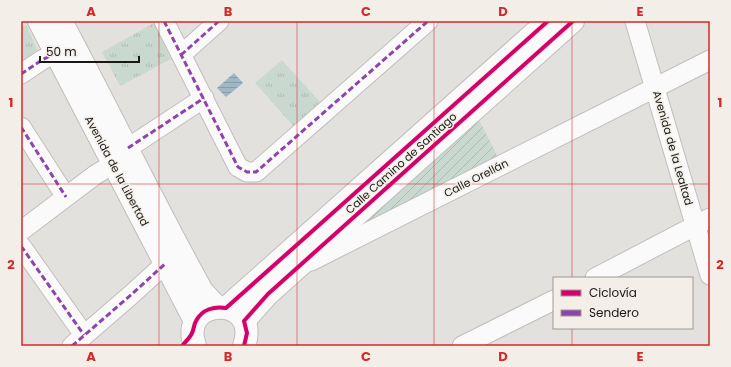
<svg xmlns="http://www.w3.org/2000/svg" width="731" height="367" font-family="Poppins,sans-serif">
<defs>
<pattern id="grass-tufts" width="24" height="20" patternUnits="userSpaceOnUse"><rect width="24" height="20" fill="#cad9cf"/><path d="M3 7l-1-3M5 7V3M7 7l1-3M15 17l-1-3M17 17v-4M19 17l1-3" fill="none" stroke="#adbab1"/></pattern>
<pattern id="garden-furrows" width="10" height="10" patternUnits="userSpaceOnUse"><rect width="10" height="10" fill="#cad9cf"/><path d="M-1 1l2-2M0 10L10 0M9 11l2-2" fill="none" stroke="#adbab1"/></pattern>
<pattern id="water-rules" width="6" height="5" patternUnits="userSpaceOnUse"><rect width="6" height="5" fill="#a0b8c5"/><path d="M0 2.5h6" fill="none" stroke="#899da8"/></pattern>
</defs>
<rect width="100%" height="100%" fill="#e3e1de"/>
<path fill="url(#grass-tufts)" d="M154,23L171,59L120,86L102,52Z
M21,26H27L38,52L21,63Z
M282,60L320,102L294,127L255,83Z"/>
<path fill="url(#garden-furrows)" d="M479,120L498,157L364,227L363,223Z"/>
<path fill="url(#water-rules)" d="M234,73L243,83L226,97L217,88Z"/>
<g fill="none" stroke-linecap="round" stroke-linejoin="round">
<g stroke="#c0bebb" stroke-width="21">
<path id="minor" d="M164,21L238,167L247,172H256L428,21
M635,21L710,275
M181,55L219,21
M21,74L42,60L56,53
M21,127L66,197
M128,148L204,98
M21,231L95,175L113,164
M21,246L84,335
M311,261L710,60
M595,278L710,218
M72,346L132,294L166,263
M462,346L554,300"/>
</g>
<g stroke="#c0bebb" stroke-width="24">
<path id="major" d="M39,21L195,321
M61,21C109,111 153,202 202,291L217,307
M226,308L548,21
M244,321L268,294L573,21
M195,346C177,296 262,294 244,346"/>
</g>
<use href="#minor" stroke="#fbfafa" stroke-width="19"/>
<use href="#major" stroke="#fbfafa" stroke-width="22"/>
<path stroke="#8e44ad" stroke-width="3" stroke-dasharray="6 3" stroke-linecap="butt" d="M164,21L238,167L247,172H256L428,21
M181,55L219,21
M21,74L42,60L56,53
M21,127L66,197
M128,148L204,98
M21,246L84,335
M72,346L132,294L166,263"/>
<g stroke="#f3efe8" stroke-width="6">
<path id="cycleway" d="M182,346C185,342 190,338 192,333C194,329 194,324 196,321C202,309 215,306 226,308L548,21
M244,346L247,333L244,321L268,294L573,21"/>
</g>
<use href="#cycleway" stroke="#d6006c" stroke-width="4"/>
</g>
<path fill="none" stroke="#d62828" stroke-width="1" stroke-opacity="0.55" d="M159,21V346M297,21V346M434,21V346M572,21V278M21,184H710M572,328V346"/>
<g text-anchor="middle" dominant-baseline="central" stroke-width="3" stroke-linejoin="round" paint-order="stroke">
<g font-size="11" fill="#191816" stroke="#f3efe8">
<text transform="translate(673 148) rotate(74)">Avenida de la Lealtad</text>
<text transform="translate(401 163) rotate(-42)">Calle Camino de Santiago</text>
<text transform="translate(117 171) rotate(62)">Avenida de la Libertad</text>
<text transform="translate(476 178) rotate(-27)">Calle Orellán</text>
</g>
</g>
<rect width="731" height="367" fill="none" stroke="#f3efe8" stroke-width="44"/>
<rect x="553" y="277" width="140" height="52" fill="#f3efe8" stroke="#9c9994"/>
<rect x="561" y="290" width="20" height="6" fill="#d6006c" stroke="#9c9994"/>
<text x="589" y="297" font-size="12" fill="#191816">Ciclovía</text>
<rect x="561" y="310" width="20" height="6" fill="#8e44ad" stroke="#9c9994"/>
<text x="589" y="317" font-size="12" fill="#191816">Sendero</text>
<path d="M40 56v6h99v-6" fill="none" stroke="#191816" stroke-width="2"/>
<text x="46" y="56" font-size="12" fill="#191816" stroke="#f3efe8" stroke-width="3" paint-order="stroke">50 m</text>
<rect x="22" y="22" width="687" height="323" fill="none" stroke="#d62828" stroke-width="1.5"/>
<g font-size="13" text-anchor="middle" font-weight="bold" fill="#d62828">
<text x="91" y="16">A</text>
<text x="228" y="16">B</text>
<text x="366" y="16">C</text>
<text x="503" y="16">D</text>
<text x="640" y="16">E</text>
<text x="11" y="107">1</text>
<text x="720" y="107">1</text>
<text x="11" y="269">2</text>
<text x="720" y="269">2</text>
<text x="91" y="361">A</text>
<text x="228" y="361">B</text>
<text x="366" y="361">C</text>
<text x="503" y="361">D</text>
<text x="640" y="361">E</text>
</g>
</svg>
